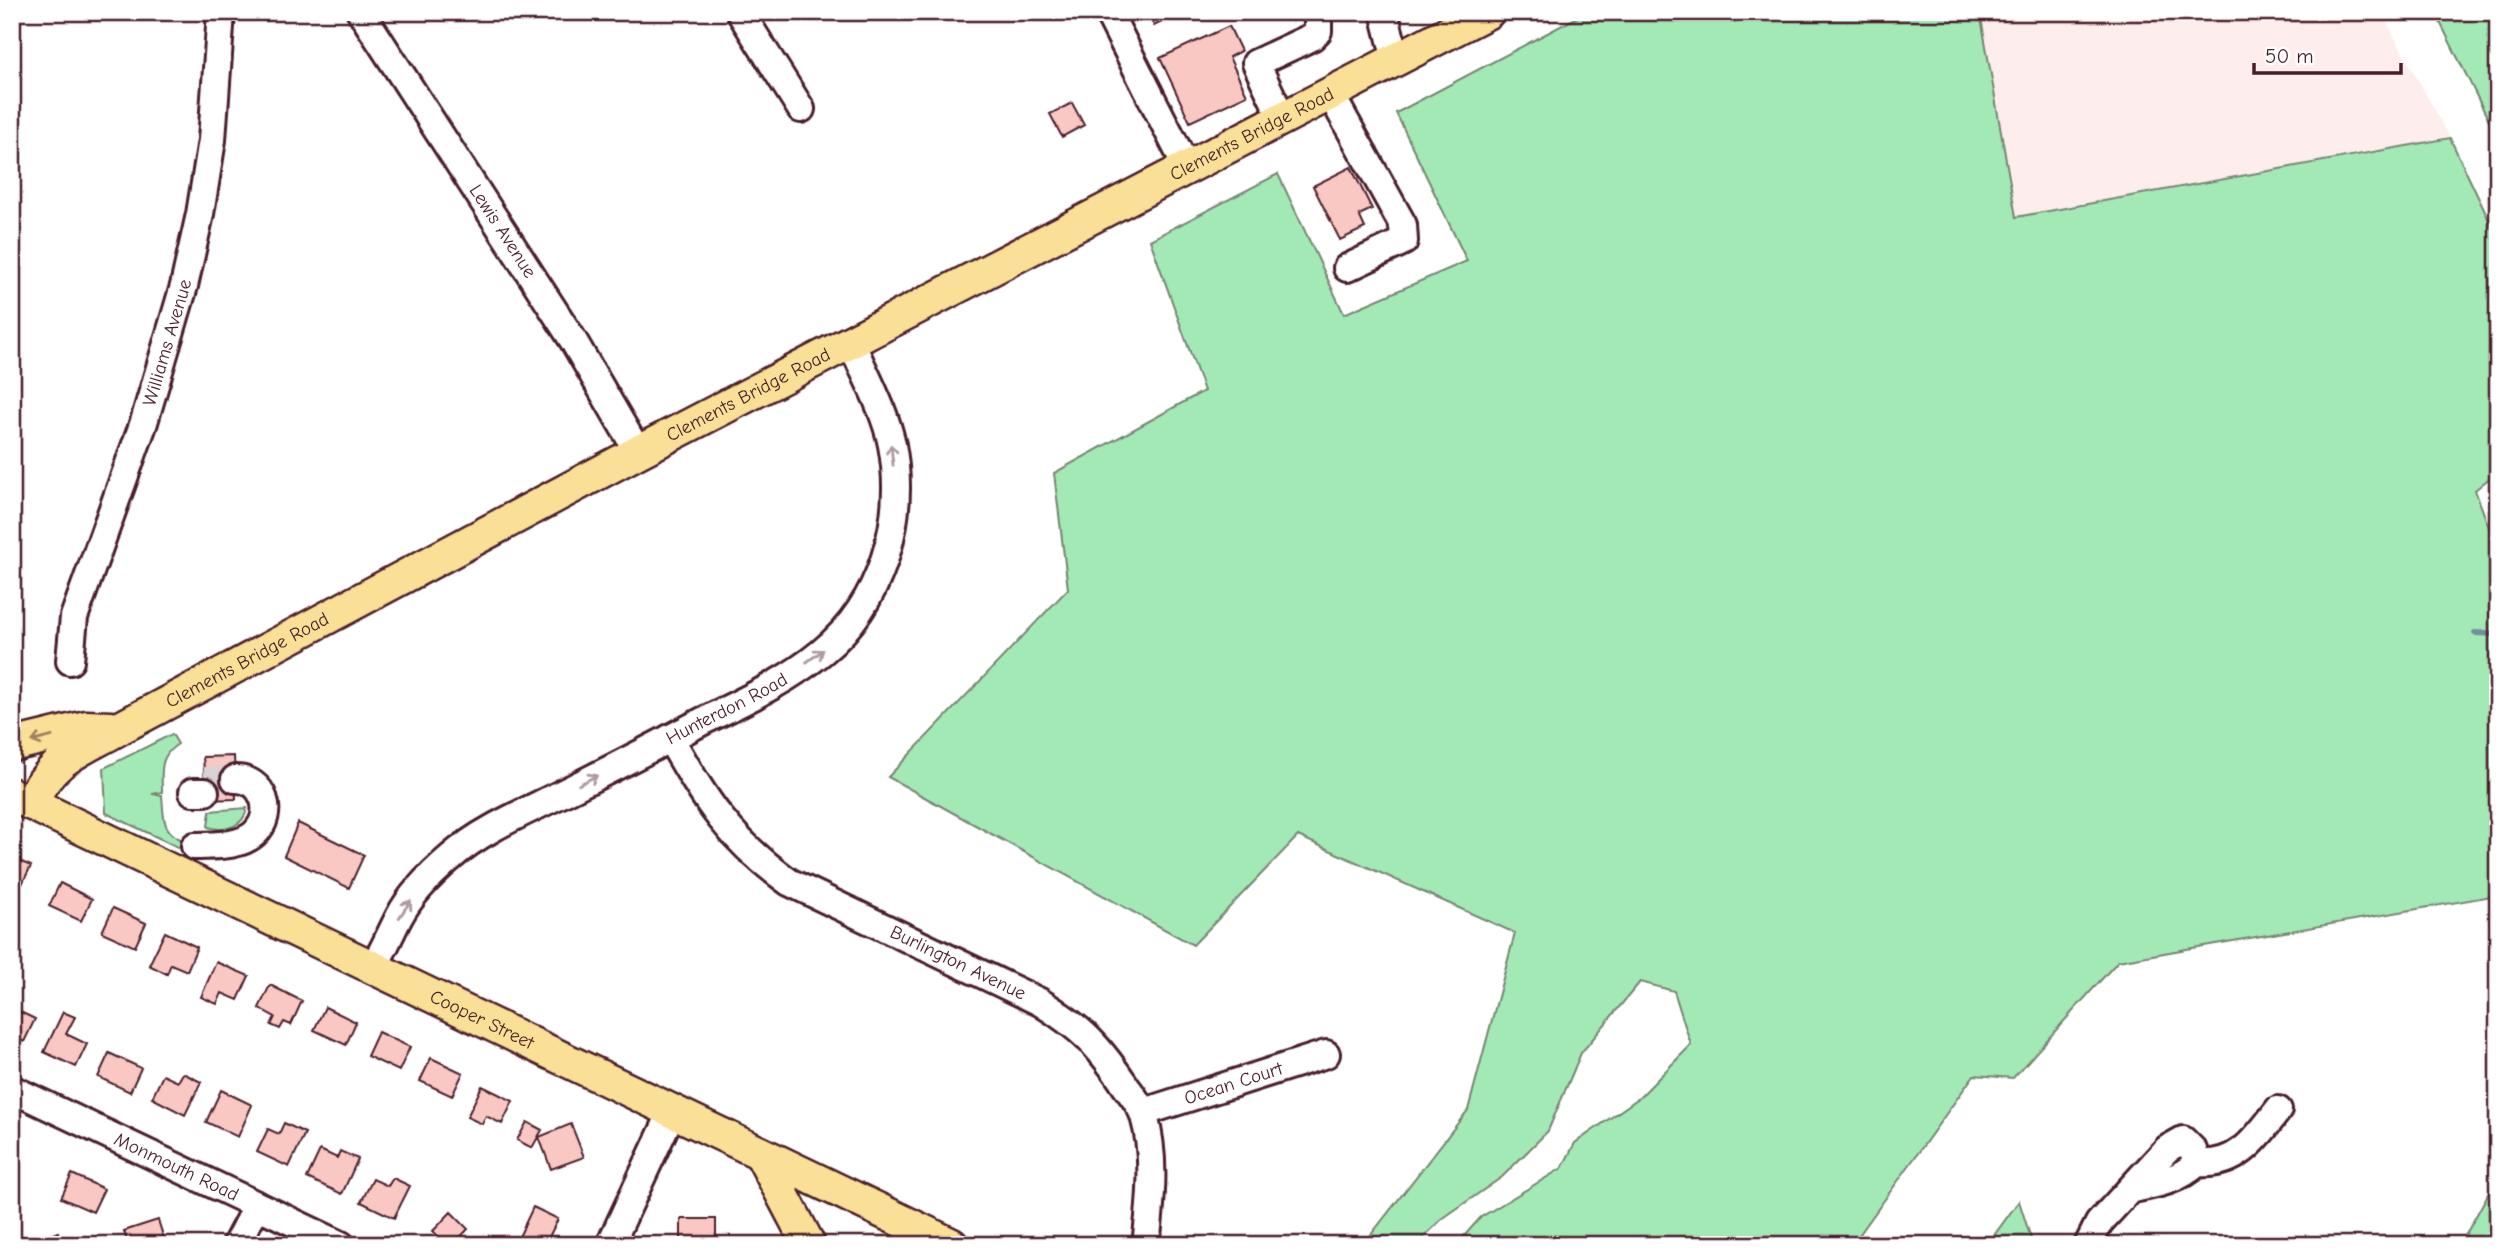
<svg xmlns="http://www.w3.org/2000/svg" width="2510" height="1257" font-family="'Comic Neue',sans-serif">
<rect width="100%" height="100%" fill="#fff"/>
<filter id="ink" filterUnits="userSpaceOnUse"><feTurbulence type="fractalNoise" baseFrequency=".0143" numOctaves="2"/><feDisplacementMap in="SourceGraphic" scale="14" xChannelSelector="R" yChannelSelector="G"/><feConvolveMatrix kernelMatrix="1 2 1 2 8 2 1 2 1" color-interpolation-filters="sRGB"/></filter>
<g filter="url(#ink)">
<path fill="#fdeeed" d="M1980,12H2381L2450,138L2016,217Z"/>
<path fill="#a3e9b6" stroke="#768470" stroke-width="2" d="M1587,12H1980L2016,217L2450,138L2498,239V471L2475,490L2490,530L2498,534V895L2118,961L2013,1078L1974,1075L1852,1245H1456L1481,1217L1562,1168L1575,1143L1640,1097L1691,1045L1674,991L1640,982L1581,1053L1548,1131L1502,1177L1442,1219L1416,1245H1363L1468,1110L1515,933L1298,836L1193,945L888,777L1068,589L1054,473L1204,391L1150,240L1278,174L1344,314L1467,261L1396,113Z
M2435,12H2498V139Z
M172,734L178,744C158,757 162,771 162,792L152,794L162,795C164,816 161,831 182,840L180,848L106,813L104,768Z
M247,808C244,827 225,832 208,827L210,811Z
M2498,1176V1245H2460Z
M2019,1201L2033,1245H1987Z"/>
<g fill="none" stroke-linecap="round" stroke-linejoin="round">
<path stroke="#728f9f" stroke-width="6" d="M2475,633L2498,634"/>
</g>
<path fill="#f9c8c3" stroke="#4a1f2b" stroke-width="2" d="M1147,12H1182L1154,26Z
M1229,26L1241,51L1229,57L1247,95L1190,122L1160,58Z
M1072,103L1084,125L1062,137L1050,114Z
M1351,167L1372,209L1359,215L1365,228L1340,240L1313,186Z
M234,756L236,799L206,800L203,757Z
M298,823L364,855L349,888L284,856Z
M12,858L31,866L12,904Z
M60,883L92,899L81,921L49,906Z
M113,908L146,923L135,947L102,932Z
M165,932L197,947L187,971L171,964L167,974L149,965Z
M216,962L249,976L238,1000L222,993L217,1004L201,997Z
M270,985L302,1001L291,1025L284,1022L280,1029L271,1025L275,1017L259,1008Z
M325,1007L356,1022L346,1045L314,1030Z
M12,1008L35,1019L24,1042L12,1036Z
M63,1012L75,1017L66,1034L87,1044L76,1067L44,1052Z
M378,1032L410,1047L399,1071L367,1056Z
M109,1053L141,1068L130,1092L98,1077Z
M431,1058L463,1073L452,1096L420,1081Z
M183,1073L201,1082L185,1115L152,1098L163,1075L178,1082Z
M482,1086L513,1101L502,1124L486,1116L482,1124L467,1117Z
M221,1090L252,1105L238,1137L206,1122Z
M527,1122L542,1130L532,1148L517,1140Z
M284,1123L305,1133L289,1167L257,1152L268,1129L279,1134Z
M571,1124L584,1157L551,1169L539,1137Z
M12,1148L20,1168L12,1171Z
M320,1150L337,1158L340,1151L358,1159L342,1194L307,1178Z
M72,1174L104,1189L93,1212L61,1198Z
M393,1178L410,1186L394,1218L361,1202L373,1179L388,1186Z
M533,1207L558,1219L545,1245H531L518,1239Z
M451,1212L468,1229L453,1245H447L433,1231Z
M681,1219H716V1245H681Z
M158,1220L166,1245H128L124,1231Z
M58,1232L63,1245H45L42,1239Z"/>
<g fill="none" stroke-linecap="round" stroke-linejoin="round">
<path stroke="#dbd2d5" stroke-width="26" stroke-dasharray="26 13" stroke-linecap="butt" d="M204,780L235,779"/>
<g stroke="#4a1f2b" stroke-width="32">
<g id="minor">
<path id="s1" d="M361,12L573,340L638,452"/>
<path d="M740,12L801,109"/>
<path d="M1108,12L1187,168"/>
<path d="M1384,12L1396,60"/>
<path d="M1330,93L1403,225L1404,241L1347,268"/>
<path d="M1282,118L1256,63L1312,37L1318,31V12"/>
<path id="s2" d="M70,661L74,617L144,422L184,286L200,214L212,140L221,12"/>
<path id="s3" d="M670,738C707,803 728,838 789,882L1040,1002C1083,1029 1099,1046 1127,1088C1133,1096 1141,1106 1144,1116C1156,1157 1151,1202 1146,1245"/>
<path d="M193,792H205"/>
<path d="M195,846C214,845 239,847 254,834C276,814 264,778 235,779"/>
<path id="s4" d="M372,969C383,952 390,934 399,917C411,894 431,874 451,857C481,830 525,812 561,794C609,770 656,746 703,721C744,701 787,681 822,652C882,603 906,520 892,445C885,410 865,375 851,342"/>
<path id="s5" d="M12,1089L341,1245"/>
<path id="s6" d="M1144,1112L1326,1054"/>
<path d="M2197,1163C2237,1167 2256,1139 2278,1110"/>
<path d="M236,1245L256,1207"/>
<path d="M610,1245L672,1112"/>
<path d="M2088,1245L2099,1223L2167,1149L2183,1140L2193,1150L2197,1163C2179,1180 2158,1184 2133,1189"/>
</g>
</g>
<g stroke="#4a1f2b" stroke-width="37">
<g id="major">
<path d="M12,745L86,727L111,728"/>
<path id="s7" d="M13,795L952,1245"/>
<path id="s8" d="M30,803C54,757 76,753 120,728L638,452L1488,12"/>
<path d="M762,1156L809,1245"/>
</g>
</g>
<use href="#minor" stroke="#fff" stroke-width="26"/>
<use href="#major" stroke="#fadf96" stroke-width="32"/>
</g>
<defs><path id="oneway-shaft" d="M-6 0H5M1.5-3L5.5 0L1.5 3" fill="none" stroke-width="1.6" stroke-linecap="round" stroke-linejoin="round" transform="scale(1.75)"/></defs>
<g stroke="#ae9aa0">
<use href="#oneway-shaft" transform="translate(892 455) rotate(-96)"/>
<use href="#oneway-shaft" transform="translate(815 656) rotate(-36)"/>
<use href="#oneway-shaft" transform="translate(588 780) rotate(-27)"/>
<use href="#oneway-shaft" transform="translate(405 909) rotate(-56)"/>
</g>
<use stroke="#a27f60" href="#oneway-shaft" transform="translate(42 739) rotate(165)"/>
</g>
<g text-anchor="middle" dominant-baseline="central" stroke-width="6" stroke-linejoin="round" paint-order="stroke">
<g font-size="19" fill="#4a1f2b" stroke="#fff">
<text stroke="none"><textPath href="#s8" startOffset="1398">Clements Bridge Road</textPath></text>
<text stroke="none"><textPath href="#s1" startOffset="261">Lewis Avenue</textPath></text>
<text stroke="none"><textPath href="#s2" startOffset="334">Williams Avenue</textPath></text>
<text stroke="none"><textPath href="#s8" startOffset="831">Clements Bridge Road</textPath></text>
<text stroke="none"><textPath href="#s8" startOffset="264">Clements Bridge Road</textPath></text>
<text stroke="none"><textPath href="#s4" startOffset="452">Hunterdon Road</textPath></text>
<text stroke="none"><textPath href="#s3" startOffset="376">Burlington Avenue</textPath></text>
<text stroke="none"><textPath href="#s7" startOffset="520">Cooper Street</textPath></text>
<text stroke="none"><textPath href="#s6" startOffset="94">Ocean Court</textPath></text>
<text stroke="none"><textPath href="#s5" startOffset="182">Monmouth Road</textPath></text>
</g>
</g>
<rect width="2510" height="1257" fill="none" stroke="#fff" stroke-width="42"/>
<rect x="21" y="21" width="2468" height="1215" fill="none" stroke="#4a1f2b" stroke-width="2.5" filter="url(#ink)"/>
<path d="M2254 63v10h147v-10" fill="none" stroke="#4a1f2b" stroke-width="3.5"/>
<text x="2265" y="63" font-size="21" fill="#4a1f2b" stroke="#ffffff" stroke-width="5" paint-order="stroke">50 m</text>
</svg>
